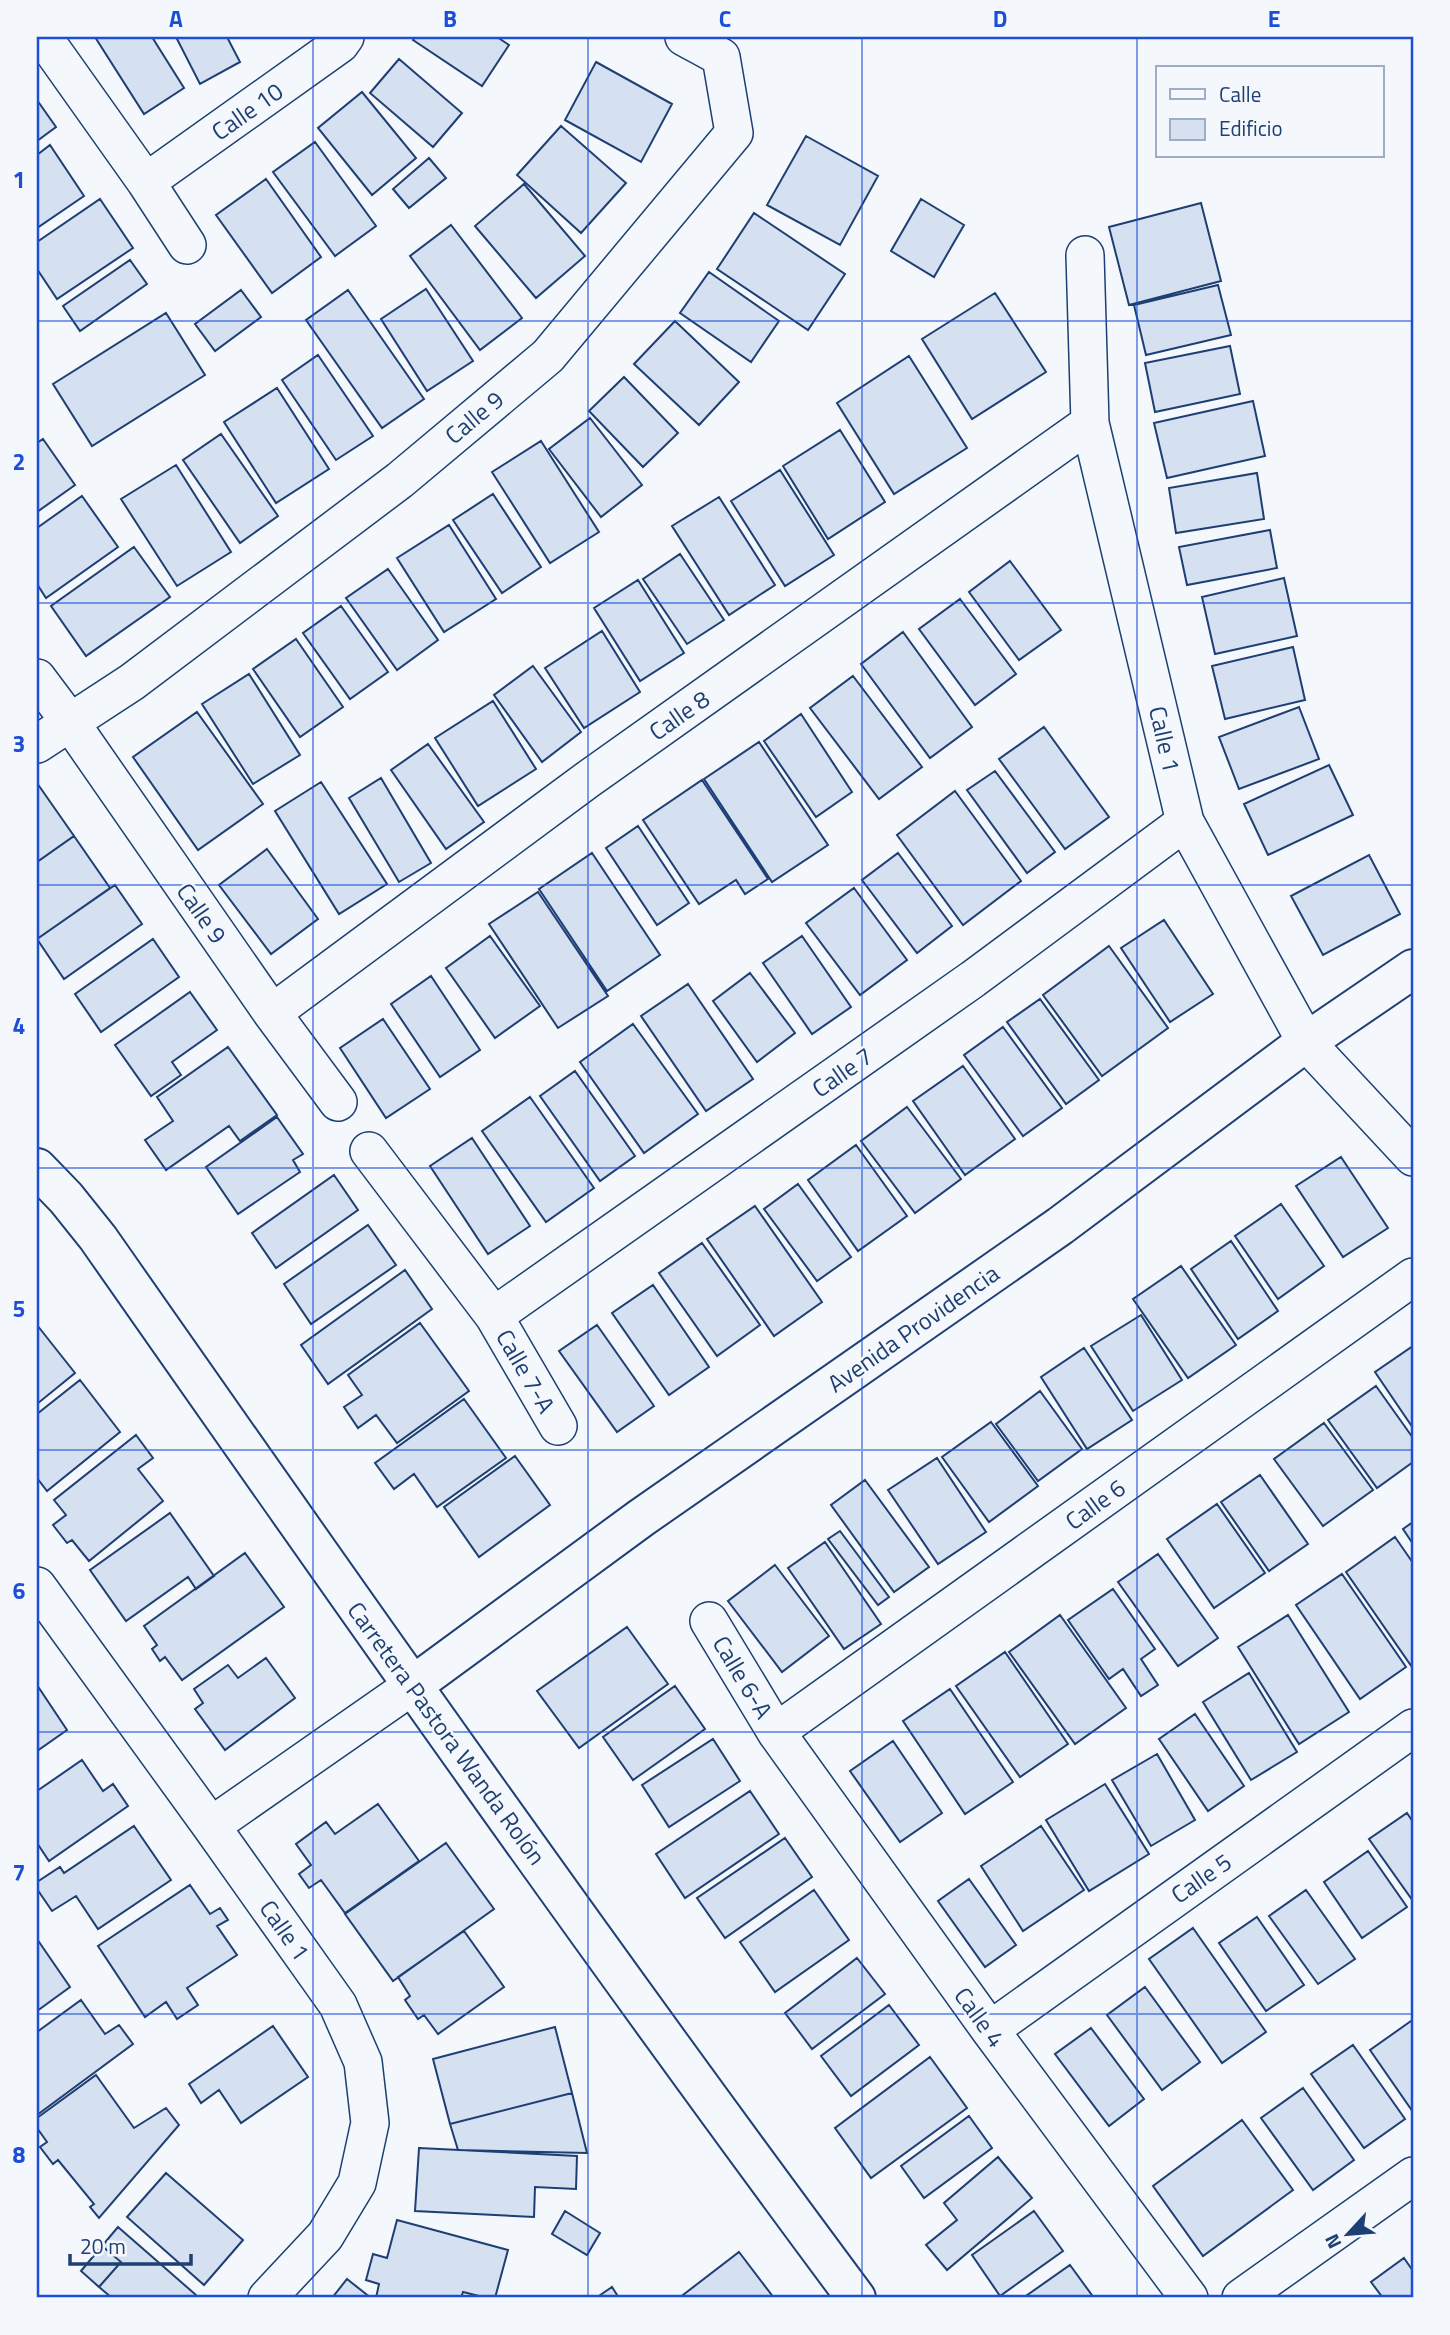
<svg xmlns="http://www.w3.org/2000/svg" width="1450" height="2335" font-family="'Titillium Web',sans-serif">
<rect width="100%" height="100%" fill="#f4f7fb"/>
<path fill="#d5e0f0" stroke="#1d3f73" stroke-width="2" d="M95,37H152L184,88L144,114Z
M176,37H227L240,62L200,84Z
M415,37H497L509,45L482,86L413,40Z
M399,59L462,113L433,147L370,93Z
M596,62L672,104L641,162L565,120Z
M362,92L416,158L372,195L318,128Z
M37,100L56,127L37,141Z
M561,126L626,183L581,233L517,175Z
M806,136L878,176L840,245L767,205Z
M315,142L376,226L335,256L273,172Z
M50,145L84,196L37,228V155Z
M429,158L446,178L409,208L393,189Z
M266,179L321,257L272,293L216,215Z
M524,184L585,256L536,298L475,226Z
M100,199L133,248L57,299L37,269V242Z
M921,199L964,225L934,277L891,251Z
M1201,203L1221,281L1129,305L1109,227Z
M754,213L845,274L808,330L717,269Z
M451,225L522,318L480,350L410,256Z
M130,260L147,284L80,331L63,306Z
M709,272L779,321L751,362L680,313Z
M1218,285L1231,335L1146,355L1134,305Z
M426,289L473,361L427,391L381,319Z
M241,290L261,317L215,351L195,324Z
M348,290L424,399L382,428L306,320Z
M995,293L1046,372L972,419L922,339Z
M166,313L205,375L92,446L53,384Z
M675,321L739,382L699,425L634,364Z
M1230,346L1240,394L1155,412L1145,363Z
M318,355L373,436L336,460L282,380Z
M909,356L967,448L894,494L837,403Z
M624,377L678,433L643,467L589,411Z
M277,388L329,469L276,503L224,422Z
M1253,401L1265,456L1167,478L1154,423Z
M590,418L642,485L601,517L549,449Z
M840,430L885,502L828,539L783,466Z
M221,434L278,516L240,543L183,460Z
M43,439L75,485L37,512V443Z
M541,441L599,532L550,563L492,472Z
M176,465L231,552L177,586L121,499Z
M780,470L834,555L785,586L731,501Z
M1257,473L1264,519L1176,533L1169,488Z
M493,494L541,567L502,593L453,520Z
M82,496L118,547L46,598L37,584V528Z
M719,497L775,585L729,615L672,526Z
M449,525L496,599L444,632L397,558Z
M1270,530L1277,568L1187,585L1179,547Z
M134,547L170,597L86,656L51,606Z
M680,554L724,620L687,644L643,579Z
M1010,561L1061,630L1019,660L969,592Z
M388,569L438,640L397,670L346,598Z
M1284,578L1297,636L1215,654L1202,597Z
M638,580L684,653L640,681L594,608Z
M960,599L1016,674L975,705L919,629Z
M341,606L388,672L350,699L303,633Z
M602,631L640,692L584,728L545,668Z
M903,632L972,727L930,758L861,664Z
M296,639L343,707L300,737L253,669Z
M1293,647L1305,700L1225,719L1212,666Z
M533,666L581,732L542,762L494,695Z
M249,674L300,755L253,784L202,704Z
M853,676L922,767L879,799L810,708Z
M493,701L536,769L478,806L435,738Z
M1299,707L1319,759L1239,789L1219,737Z
M197,712L263,804L198,850L133,757Z
M801,714L852,792L816,817L764,741Z
M1044,727L1109,817L1065,849L999,759Z
M759,742L828,845L772,882L704,779Z
M428,744L484,822L446,849L391,770Z
M1329,765L1353,815L1268,855L1244,804Z
M995,771L1055,852L1027,873L967,790Z
M381,778L431,863L399,882L349,798Z
M702,780L768,879L745,894L736,880L699,904L643,820Z
M321,782L387,884L339,914L275,811Z
M37,783L74,836L37,862Z
M955,791L1021,881L963,925L897,835Z
M638,826L689,903L657,925L606,848Z
M74,836L110,888L37,939V862Z
M267,849L318,919L271,954L219,885Z
M592,853L660,955L607,991L539,889Z
M898,853L952,926L917,953L862,880Z
M1369,855L1400,914L1323,955L1291,896Z
M115,885L142,924L64,979L37,939Z
M854,888L907,960L860,995L806,923Z
M538,892L608,996L558,1028L489,924Z
M1164,920L1213,994L1170,1022L1121,948Z
M490,936L540,1006L495,1038L446,968Z
M802,936L851,1007L812,1034L763,963Z
M153,939L179,977L101,1032L75,994Z
M1109,946L1168,1028L1102,1076L1043,995Z
M750,973L795,1033L757,1062L713,1001Z
M431,976L480,1050L440,1077L391,1004Z
M688,984L753,1079L706,1111L641,1016Z
M190,992L217,1030L172,1062L181,1075L151,1096L115,1045Z
M1040,999L1099,1080L1066,1104L1007,1022Z
M383,1019L430,1089L386,1118L340,1048Z
M633,1024L698,1114L644,1153L580,1062Z
M1003,1027L1062,1108L1023,1136L964,1055Z
M228,1047L277,1115L240,1141L229,1126L166,1170L145,1140L173,1121L157,1097Z
M963,1066L1015,1139L965,1175L913,1101Z
M575,1071L635,1156L600,1181L540,1096Z
M530,1097L594,1188L546,1222L482,1131Z
M907,1107L961,1179L915,1213L861,1141Z
M277,1117L303,1154L293,1160L300,1172L238,1214L206,1167Z
M472,1138L530,1226L488,1254L430,1166Z
M856,1145L907,1216L858,1251L808,1180Z
M1341,1157L1388,1228L1343,1257L1296,1186Z
M334,1175L358,1210L276,1268L252,1233Z
M798,1184L851,1257L817,1281L764,1209Z
M1281,1204L1324,1266L1278,1299L1235,1236Z
M755,1206L822,1302L774,1336L707,1239Z
M368,1225L396,1265L311,1324L284,1284Z
M1231,1241L1278,1311L1238,1339L1191,1269Z
M702,1243L760,1325L717,1356L659,1273Z
M1181,1266L1236,1345L1188,1378L1133,1299Z
M405,1270L432,1309L328,1384L301,1345Z
M653,1285L709,1367L669,1395L612,1313Z
M1141,1315L1182,1380L1133,1411L1091,1346Z
M420,1323L469,1391L397,1443L376,1415L358,1428L344,1407L362,1395L348,1375Z
M37,1325L75,1373L37,1404Z
M597,1325L654,1406L617,1432L559,1351Z
M1413,1346V1428L1375,1372Z
M1084,1348L1132,1420L1087,1449L1041,1377Z
M80,1380L120,1432L47,1491L37,1478V1414Z
M1376,1386L1413,1438V1462L1377,1488L1328,1420Z
M1040,1391L1082,1449L1038,1481L996,1424Z
M464,1399L506,1458L437,1507L414,1474L394,1489L375,1463Z
M991,1422L1038,1486L989,1522L942,1457Z
M1324,1423L1373,1490L1323,1526L1274,1459Z
M136,1435L153,1458L138,1469L163,1501L89,1561L72,1540L67,1543L53,1525L66,1515L54,1500Z
M515,1456L550,1505L479,1557L444,1507Z
M937,1458L986,1532L938,1564L888,1490Z
M1260,1475L1308,1544L1269,1571L1221,1502Z
M865,1480L929,1567L894,1592L831,1505Z
M1217,1504L1265,1573L1214,1608L1167,1539Z
M170,1513L214,1576L196,1589L188,1577L126,1621L90,1570Z
M1413,1522V1544L1403,1529Z
M840,1531L889,1597L878,1605L828,1539Z
M1395,1537L1413,1563L1412,1667L1346,1572Z
M825,1542L881,1624L844,1649L788,1568Z
M245,1553L284,1607L182,1680L165,1657L160,1661L152,1649L157,1645L144,1626Z
M1158,1554L1218,1638L1178,1666L1118,1582Z
M775,1565L829,1636L782,1672L728,1601Z
M1342,1574L1406,1667L1360,1699L1296,1605Z
M1113,1589L1155,1649L1141,1659L1158,1685L1141,1696L1123,1669L1109,1679L1068,1620Z
M1060,1615L1126,1708L1075,1744L1009,1652Z
M1288,1615L1349,1712L1299,1744L1238,1647Z
M627,1627L668,1684L579,1748L537,1691Z
M1005,1652L1068,1744L1020,1777L956,1686Z
M266,1658L295,1698L225,1750L195,1709L203,1703L194,1689L228,1665L238,1678Z
M1249,1673L1297,1752L1251,1780L1203,1702Z
M37,1685L67,1730L37,1751Z
M675,1686L705,1729L633,1780L603,1737Z
M950,1689L1013,1782L965,1814L903,1721Z
M1195,1714L1244,1786L1208,1811L1159,1739Z
M713,1739L740,1781L669,1827L642,1785Z
M893,1741L942,1813L900,1842L850,1771Z
M1157,1754L1195,1820L1151,1846L1112,1780Z
M82,1760L103,1791L113,1784L128,1806L49,1861L37,1843V1791Z
M1105,1784L1149,1854L1089,1891L1046,1820Z
M750,1791L779,1834L685,1898L656,1854Z
M378,1804L419,1861L345,1913L321,1880L309,1888L299,1874L311,1865L296,1844L326,1822L335,1834Z
M1407,1813L1413,1822V1901L1369,1839Z
M134,1826L171,1880L98,1929L76,1896L52,1911L37,1889V1882L60,1867L64,1873Z
M1041,1826L1084,1890L1023,1931L981,1866Z
M785,1838L812,1877L725,1938L697,1898Z
M446,1843L494,1909L393,1981L345,1914Z
M1368,1851L1407,1907L1362,1938L1324,1882Z
M969,1879L1016,1945L985,1967L938,1901Z
M190,1885L210,1914L220,1908L228,1920L217,1926L237,1955L187,1988L198,2005L177,2019L166,2002L145,2017L98,1946Z
M814,1890L849,1940L775,1992L740,1942Z
M1306,1890L1355,1959L1318,1984L1269,1916Z
M1257,1917L1304,1985L1266,2011L1219,1943Z
M1193,1928L1266,2032L1222,2063L1149,1959Z
M464,1931L504,1987L438,2034L424,2015L418,2019L405,2000L410,1996L398,1977Z
M37,1939L70,1987L37,2011Z
M857,1958L885,1994L812,2049L785,2013Z
M1145,1987L1200,2062L1162,2090L1107,2015Z
M81,2000L105,2034L119,2025L133,2044L37,2115V2032Z
M889,2005L919,2045L851,2096L821,2056Z
M1411,2021L1413,2023V2112L1370,2050Z
M273,2026L308,2077L241,2123L219,2090L201,2103L189,2084Z
M555,2027L572,2093L450,2124L433,2059Z
M1091,2028L1144,2099L1109,2126L1055,2054Z
M1353,2045L1405,2119L1364,2148L1311,2074Z
M930,2057L967,2108L871,2178L835,2128Z
M96,2075L134,2128L166,2108L179,2125L99,2218L90,2207L94,2204L58,2160L53,2164L40,2147L47,2142L37,2128V2118Z
M1303,2088L1354,2160L1313,2190L1261,2118Z
M572,2093L587,2153L458,2150L450,2124Z
M969,2116L992,2148L924,2198L901,2166Z
M1242,2120L1293,2190L1203,2256L1153,2186Z
M419,2148L577,2156L576,2189L535,2187L534,2217L415,2211Z
M998,2157L1032,2198L947,2270L926,2245L957,2220L944,2203Z
M166,2173L243,2240L204,2285L127,2217Z
M565,2211L600,2233L587,2255L552,2234Z
M1034,2211L1063,2251L1000,2296L972,2255Z
M397,2220L508,2250L495,2298H487L463,2292L461,2298H376L379,2284L366,2280L373,2254L387,2258Z
M118,2227L196,2295L193,2298H112L99,2287L121,2262L102,2246Z
M102,2246L121,2262L99,2287L81,2271Z
M739,2252L774,2298H679Z
M1404,2258L1413,2271V2298H1383L1371,2282Z
M1070,2265L1094,2298H1023Z
M347,2279L371,2298H332Z
M612,2287L619,2298H596Z"/>
<g fill="none" stroke-linecap="round" stroke-linejoin="round">
<g stroke="#1d3f73" stroke-width="40">
<path id="street" d="M43,37L146,182L187,245
M146,182L340,44L345,37
M1085,255L1090,423L1185,822L1306,1042L1413,1157
M37,678L70,722L272,1013L338,1102
M37,744L132,682L400,480L548,356L734,133L721,57L684,37
M272,1013L587,780L1090,423
M369,1151L494,1316L558,1426
M494,1316L973,979L1185,822
M37,1586L211,1826L338,2005L363,2062L370,2123L357,2183L325,2236L267,2298
M709,1621L776,1732L990,2030L1189,2298
M776,1732L1413,1277
M211,1826L412,1686
M990,2030L1413,1728
M1241,2298L1413,2176"/>
</g>
<g stroke="#1d3f73" stroke-width="42">
<path id="secondary" d="M37,1168L66,1198L98,1238C347,1594 597,1950 856,2298
M412,1686L641,1518L1060,1226L1306,1042L1413,969"/>
</g>
<use href="#street" stroke="#f4f7fb" stroke-width="37"/>
<use href="#secondary" stroke="#f4f7fb" stroke-width="38"/>
</g>
<path fill="none" stroke="#1d4ed8" stroke-width="2" stroke-opacity="0.55" d="M313,37V2298M588,37V2298M862,37V2298M1137,37V2298M37,321H1413M37,603H1413M37,885H1413M37,1168H1413M37,1450H1413M37,1732H1413M37,2014H1413"/>
<g text-anchor="middle" dominant-baseline="central" stroke-width="5" stroke-linejoin="round" paint-order="stroke">
<g font-size="24" fill="#1d3f73" stroke="#f4f7fb">
<text transform="translate(247 111) rotate(-35)">Calle 10</text>
<text transform="translate(474 417) rotate(-40)">Calle 9</text>
<text transform="translate(679 715) rotate(-35)">Calle 8</text>
<text transform="translate(1165 739) rotate(77)">Calle 1</text>
<text transform="translate(202 913) rotate(55)">Calle 9</text>
<text transform="translate(842 1072) rotate(-35)">Calle 7</text>
<text transform="translate(913 1328) rotate(-35)">Avenida Providencia</text>
<text transform="translate(526 1371) rotate(60)">Calle 7-A</text>
<text transform="translate(1095 1504) rotate(-36)">Calle 6</text>
<text transform="translate(743 1677) rotate(59)">Calle 6-A</text>
<text transform="translate(447 1733) rotate(54)">Carretera Pastora Wanda Rolón</text>
<text transform="translate(1201 1878) rotate(-35)">Calle 5</text>
<text transform="translate(285 1930) rotate(55)">Calle 1</text>
<text transform="translate(980 2017) rotate(54)">Calle 4</text>
</g>
</g>
<rect width="1450" height="2335" fill="none" stroke="#f4f7fb" stroke-width="77"/>
<rect x="1156" y="66" width="228" height="91" fill="#f4f7fb" stroke="#9eadc5" stroke-width="2"/>
<rect x="1170" y="89" width="35" height="10" fill="#f4f7fb" stroke="#9eadc5" stroke-width="2"/>
<text x="1219" y="102" font-size="21" fill="#1d3f73">Calle</text>
<rect x="1170" y="119" width="35" height="21" fill="#d5e0f0" stroke="#9eadc5" stroke-width="2"/>
<text x="1219" y="136" font-size="21" fill="#1d3f73">Edificio</text>
<g transform="translate(1348 2234) rotate(244)" stroke="#f4f7fb" stroke-width="5" paint-order="stroke">
<path d="M0-5L12 26L0 18L-12 26Z" fill="#1d3f73"/>
<text y="-10" font-size="19" font-weight="bold" text-anchor="middle" fill="#1d3f73">N</text>
</g>
<path d="M70 2254v10h121v-10" fill="none" stroke="#1d3f73" stroke-width="3.5"/>
<text x="80" y="2254" font-size="21" fill="#1d3f73" stroke="#f4f7fb" stroke-width="5" paint-order="stroke">20 m</text>
<rect x="38" y="38" width="1374" height="2258" fill="none" stroke="#1d4ed8" stroke-width="2.5"/>
<g font-size="23" text-anchor="middle" font-weight="bold" fill="#1d4ed8">
<text x="176" y="27">A</text>
<text x="450" y="27">B</text>
<text x="725" y="27">C</text>
<text x="1000" y="27">D</text>
<text x="1274" y="27">E</text>
<text x="19" y="188">1</text>
<text x="19" y="470">2</text>
<text x="19" y="752">3</text>
<text x="19" y="1034">4</text>
<text x="19" y="1317">5</text>
<text x="19" y="1599">6</text>
<text x="19" y="1881">7</text>
<text x="19" y="2163">8</text>
</g>
</svg>
